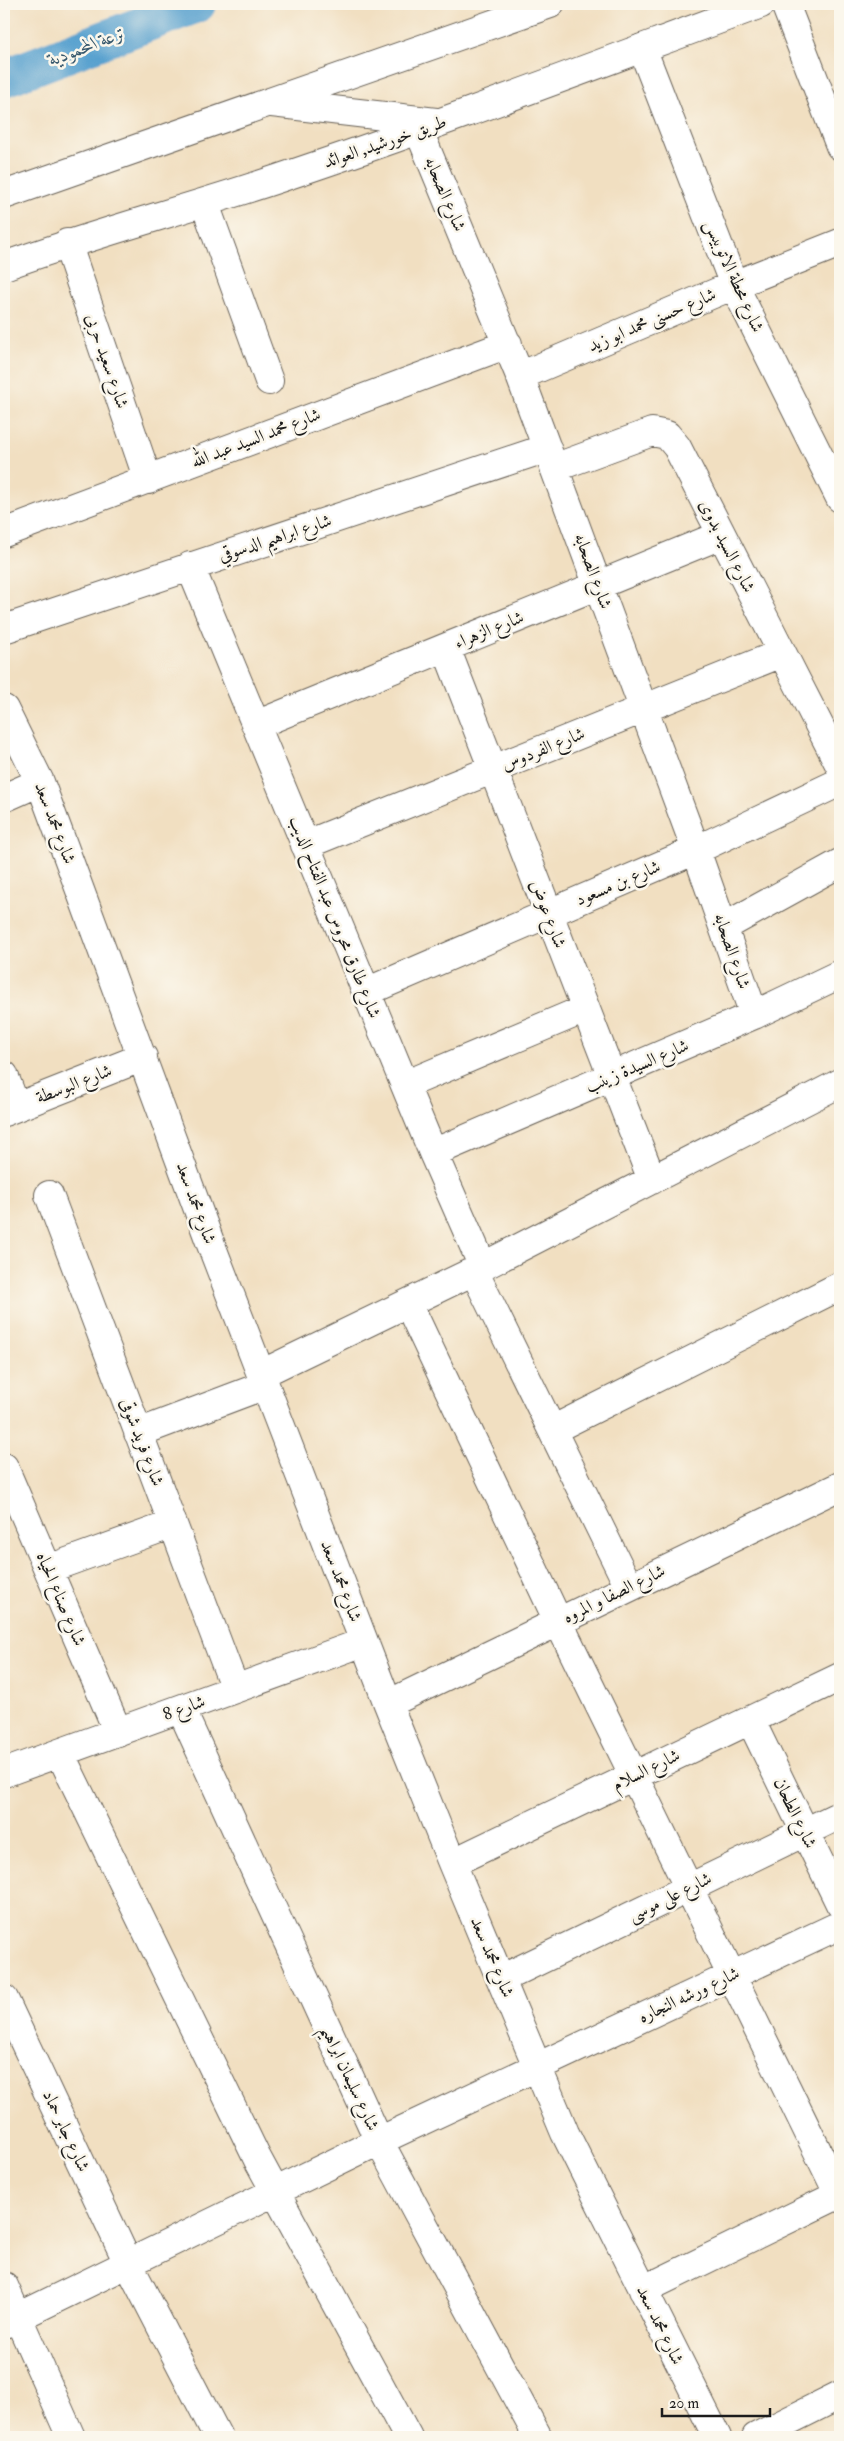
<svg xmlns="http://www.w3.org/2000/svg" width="844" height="2441" font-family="'IM FELL Double Pica',Amiri,serif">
<rect width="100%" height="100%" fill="#fbf7ec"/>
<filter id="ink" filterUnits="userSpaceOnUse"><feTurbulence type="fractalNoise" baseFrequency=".02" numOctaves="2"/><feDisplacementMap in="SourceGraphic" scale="10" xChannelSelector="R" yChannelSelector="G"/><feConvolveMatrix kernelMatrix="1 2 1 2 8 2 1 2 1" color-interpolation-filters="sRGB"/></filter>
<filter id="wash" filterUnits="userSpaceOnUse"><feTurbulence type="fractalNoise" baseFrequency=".0096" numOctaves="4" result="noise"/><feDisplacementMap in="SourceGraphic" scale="20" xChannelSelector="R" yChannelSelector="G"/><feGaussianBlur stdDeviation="1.12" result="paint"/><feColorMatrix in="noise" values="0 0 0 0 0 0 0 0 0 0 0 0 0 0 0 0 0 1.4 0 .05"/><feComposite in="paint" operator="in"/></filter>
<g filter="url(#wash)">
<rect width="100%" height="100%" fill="#f1dfc1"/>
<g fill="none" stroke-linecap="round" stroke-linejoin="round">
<path stroke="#59a1cf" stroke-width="38" d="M4,78L197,4"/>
</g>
</g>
<g filter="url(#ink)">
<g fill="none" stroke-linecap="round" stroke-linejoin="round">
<g stroke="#676056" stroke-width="30">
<path id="street" d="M785,4L840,146
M642,48L734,285L840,498
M419,131L520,376L696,850L754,1015
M205,204L269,381
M67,243L148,480
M520,376L734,285L840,243
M554,468L652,432L667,435L677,447L840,766
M4,533L508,344
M190,566L433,1153L483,1267
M4,629L547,448
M446,648L652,1180
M4,709L40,782L210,1242L388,1704L452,1863L565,2133L717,2437
M256,725L721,535
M4,798L40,782
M305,845L782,653
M724,927L840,863
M366,992L696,850L840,782
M4,1075L16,1107
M405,1085L585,1009
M4,1112L143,1057
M433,1153L754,1015L840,974
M49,1195L235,1689
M474,1271L629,1587
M408,1303L558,1621L839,2195
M261,1374L474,1271L840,1083
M552,1430L840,1286
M138,1433L265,1385
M4,1467L118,1732
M48,1569L173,1524
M388,1704L840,1486
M181,1709L379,2141L538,2437
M751,1721L840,1904
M60,1753L257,2158L408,2437
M4,1773L364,1642
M452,1863L840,1677
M501,1979L840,1815
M4,1999L128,2263L218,2437
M4,2286L71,2437
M643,2290L840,2194
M4,2324L379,2141L840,1925
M756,2437L840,2395"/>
</g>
<g stroke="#676056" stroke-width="30">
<path id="secondary" d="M272,103L436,122
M4,195L550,4
M4,266C95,233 188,209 280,178C442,124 601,63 761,4"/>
</g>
<use href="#street" stroke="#fff" stroke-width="28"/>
<use href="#secondary" stroke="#fff" stroke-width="28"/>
</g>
</g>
<g text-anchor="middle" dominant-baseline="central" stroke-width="5" stroke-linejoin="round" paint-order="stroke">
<g font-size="18" fill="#1c1c1c" stroke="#fbf7ec">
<text transform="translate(385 142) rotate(-19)">طريق خورشيد, العوائد</text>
<text transform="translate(445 194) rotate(67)">شارع الصحابه</text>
<text transform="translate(734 276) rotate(66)">شارع محطة الاتوبيس</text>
<text transform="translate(652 320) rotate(-23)">شارع حسنى محمد ابو زيد</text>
<text transform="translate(107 361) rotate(71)">شارع سعيد حربى</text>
<text transform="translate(256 438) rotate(-21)">شارع محمد السيد عبد الله</text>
<text transform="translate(275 538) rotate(-18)">شارع ابراهيم الدسوقي</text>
<text transform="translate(727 546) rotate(63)">شارع السيد بدوى</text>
<text transform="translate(593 571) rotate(70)">شارع الصحابه</text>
<text transform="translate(489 630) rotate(-22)">شارع الزهراء</text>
<text transform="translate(543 749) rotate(-22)">شارع الفردوس</text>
<text transform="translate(55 823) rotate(69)">شارع محمد سعد</text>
<text transform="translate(618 883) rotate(-23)">شارع بن مسعود</text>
<text transform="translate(548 914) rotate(69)">شارع عوض</text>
<text transform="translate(335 917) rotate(68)">شارع طارق محروس عبد الفتاح الديب</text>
<text transform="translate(732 951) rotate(71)">شارع الصحابه</text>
<text transform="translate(637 1066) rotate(-23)">شارع السيدة زينب</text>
<text transform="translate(74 1084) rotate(-21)">شارع البوسطة</text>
<text transform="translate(196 1203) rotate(70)">شارع محمد سعد</text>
<text transform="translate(142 1442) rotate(69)">شارع فريد شوقى</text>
<text transform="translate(341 1581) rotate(69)">شارع محمد سعد</text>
<text transform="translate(614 1594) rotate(-26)">شارع الصفا و المروه</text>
<text transform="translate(61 1599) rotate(67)">شارع صناع الحياه</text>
<text transform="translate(184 1708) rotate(-20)">شارع 8</text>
<text transform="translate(646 1770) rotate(-26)">شارع السلام</text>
<text transform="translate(795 1813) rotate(64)">شارع الطحان</text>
<text transform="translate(670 1897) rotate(-26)">شارع على موسى</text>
<text transform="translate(492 1957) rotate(67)">شارع محمد سعد</text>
<text transform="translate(689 1995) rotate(-25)">شارع ورشه النجاره</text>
<text transform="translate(350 2078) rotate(65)">شارع سليمان ابراهيم</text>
<text transform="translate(66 2131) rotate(65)">شارع جابر حماد</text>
<text transform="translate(660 2325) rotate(64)">شارع محمد سعد</text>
</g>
<g font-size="19" font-style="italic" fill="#37586d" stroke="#fbf7ec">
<text transform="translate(87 46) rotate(-21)">ترعة المحمودية</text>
</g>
</g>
<rect width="844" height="2441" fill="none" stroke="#fbf7ec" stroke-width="20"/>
<path d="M662 2408v8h108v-8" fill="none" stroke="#1c1c1c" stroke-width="2.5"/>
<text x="669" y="2408" font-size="15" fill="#1c1c1c" stroke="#fbf7ec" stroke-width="4" paint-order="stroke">20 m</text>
</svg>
